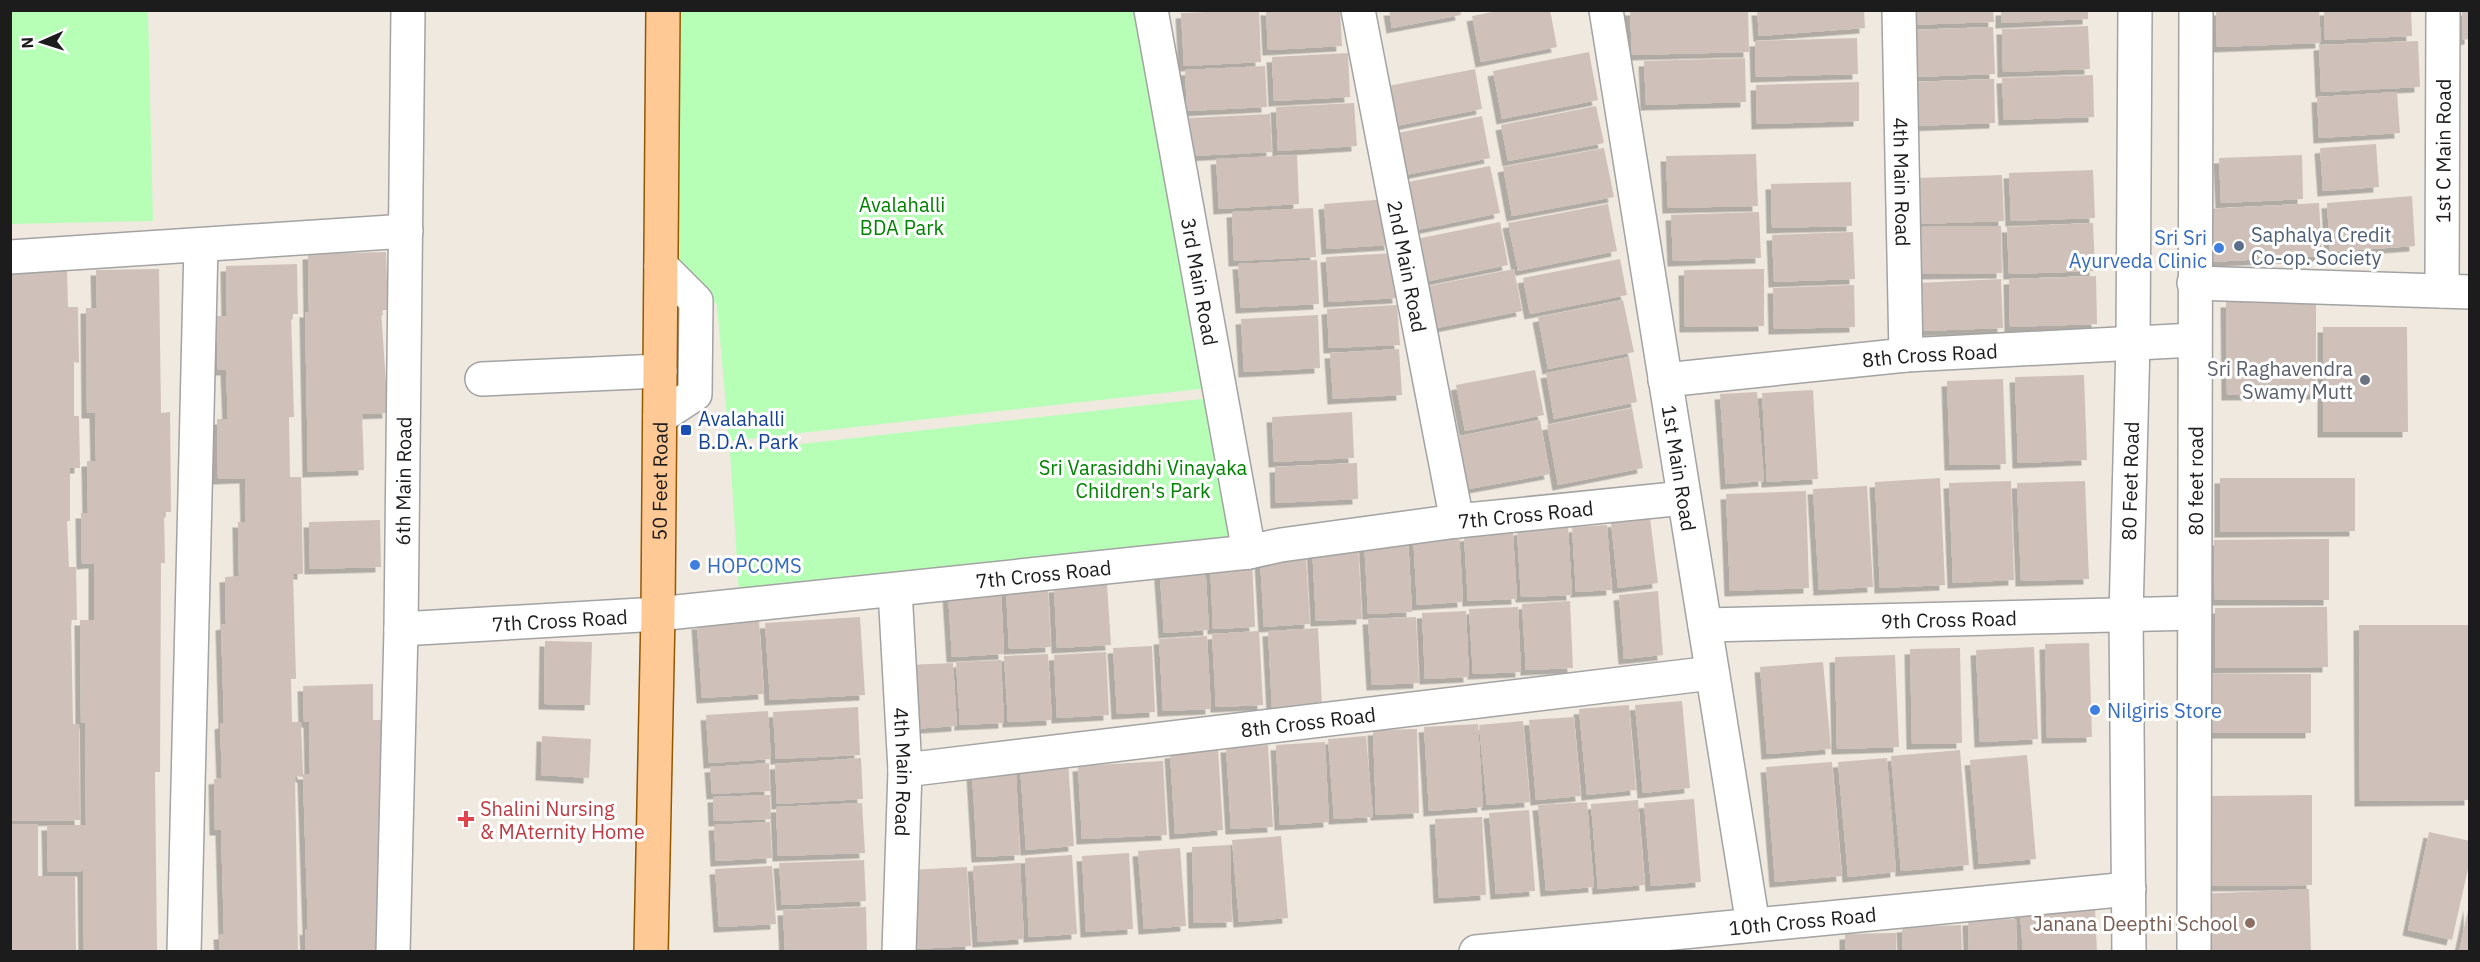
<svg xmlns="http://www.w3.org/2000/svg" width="2480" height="962" font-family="'IBM Plex Sans',sans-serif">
<defs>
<filter id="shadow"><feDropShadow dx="-5.5" dy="5.5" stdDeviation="0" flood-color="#0004"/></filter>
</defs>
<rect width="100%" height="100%" fill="#efe9e0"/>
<path fill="#b7ffb7" d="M10,11H148L153,221L11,224Z
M677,11H1145L1209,388L729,441L717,305L674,257Z
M1210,398L1236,541L739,594L730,452Z"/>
<path fill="#cfc1b9" filter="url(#shadow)" d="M1259,10L1261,62L1184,66L1181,13Z
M1266,10H1340L1342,46L1268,50Z
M1389,10H1460L1461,15L1392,28Z
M1502,10H1550L1557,47L1481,62L1472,16Z
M1630,10H1748L1749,52L1632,55Z
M1757,10H1864L1865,28L1759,36Z
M1908,10H1993L1994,22L1909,25Z
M2001,10H2088V19L2001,23Z
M2216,10H2319L2321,43L2217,47Z
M2324,10H2411L2412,36L2325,40Z
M2462,10H2470V39L2463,40Z
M2088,26L2090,69L2003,72L2002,29Z
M1993,27L1995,74L1912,77L1910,30Z
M1857,38L1858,74L1756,77L1755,41Z
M2418,41L2420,87L2321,92L2319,45Z
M1589,52L1598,100L1502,119L1493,71Z
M1348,53L1350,97L1274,101L1272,57Z
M1745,58L1746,102L1646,105L1644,61Z
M1265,66L1267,107L1187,111L1185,70Z
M1475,69L1482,109L1396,126L1388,86Z
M2093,75L2094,117L2004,120L2002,78Z
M1994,79L1995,123L1913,126L1912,82Z
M1859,82V121L1757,124L1756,85Z
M2397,92L2400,133L2319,138L2317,97Z
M1354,103L1357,146L1278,151L1276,107Z
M1596,106L1604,143L1508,161L1501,125Z
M1270,114L1272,152L1191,156L1189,118Z
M1482,116L1490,158L1401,176L1393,134Z
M2376,144L2379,187L2323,191L2320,148Z
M1604,148L1614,197L1512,216L1503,167Z
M1756,154L1758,206L1668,208L1666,156Z
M1297,155L1299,204L1219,209L1216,159Z
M2302,155L2303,199L2221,203L2219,158Z
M1490,166L1500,213L1412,231L1403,183Z
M2093,170L2095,218L2011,221L2009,173Z
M2002,175L2004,221L1918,224L1917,178Z
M1851,182L1852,226L1772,228L1771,184Z
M2412,196L2415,246L2330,252L2327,203Z
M1387,199L1390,245L1327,249L1324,204Z
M2319,203L2322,256L2209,262L2207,209Z
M1608,204L1617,251L1518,271L1508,223Z
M1313,208L1316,257L1234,261L1232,212Z
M1759,212L1761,258L1673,261L1671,215Z
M1500,222L1508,265L1424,282L1416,239Z
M2093,223L2095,271L2009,274L2007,227Z
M2001,226L2002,273L1920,274L1919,227Z
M1853,232L1855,279L1774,282L1772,235Z
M386,252L388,310H381L388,413L362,414L364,470L308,472L305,312H309L308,254Z
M1395,253L1398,298L1329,302L1326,257Z
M1620,259L1627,295L1530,314L1523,278Z
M1317,260L1319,304L1241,308L1238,264Z
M297,264L298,314H291L294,417H289L290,477H301L303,574H293L296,679H291L292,722H301L303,774H310L309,722H304L303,686L373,684V720H386L387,772L380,771L382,871H377L380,952H306L305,929L308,930L303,777L295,776L298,952H220L219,934H224L221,830H215L214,779L222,778L220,724L224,723L221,625L226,624L225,577L239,576L238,522H246L245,478L218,479L217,419H228L226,370H218L216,316H227L226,266Z
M67,268L68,307H78L79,363L74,362V416H79L80,468H70V521H67L69,567H76L77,620H71L73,724H79L80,820L10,821V269Z
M159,269L161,413L170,412L171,512H164L165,563H161L160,772H155L157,952H84L83,871L48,872L47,825H86L85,723H81L80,620H94V563L82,564L81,513H88L87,461H96L95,413H87L86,308H97L96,270Z
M1514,269L1522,311L1432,329L1424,287Z
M1764,269V326L1685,327L1684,270Z
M2096,276L2097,324L2010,327L2009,279Z
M2001,279L2003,328L1920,331L1918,283Z
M1854,285L1855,327L1774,329L1773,288Z
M1623,300L1634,352L1548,369L1538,317Z
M2316,301V394L2227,395L2226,302Z
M1397,305L1400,345L1329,348L1327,309Z
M1318,315L1320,368L1244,372L1241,319Z
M2323,327H2407L2408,432H2323Z
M1399,349L1402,395L1333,399L1330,353Z
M1629,357L1637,402L1554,419L1546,373Z
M1535,370L1544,415L1465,431L1456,385Z
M2084,375L2087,460L2018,463L2015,377Z
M2003,379L2006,464L1950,465L1947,381Z
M1813,390L1818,479L1767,482L1762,393Z
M1757,392L1764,481L1726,484L1720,394Z
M1632,408L1643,468L1558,485L1547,425Z
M1352,412L1354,458L1274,462L1272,417Z
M1540,420L1550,474L1469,489L1459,436Z
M1357,463L1358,499L1276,503L1275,467Z
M1940,478L1945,585L1880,588L1875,482Z
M2220,478H2355V531L2220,532Z
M2011,481L2014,580L1953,583L1949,483Z
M2085,481L2089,579L2021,581L2017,483Z
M1867,486L1873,587L1819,590L1813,489Z
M1806,491L1809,588L1730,591L1726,494Z
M1650,518L1658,583L1618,588L1611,522Z
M380,520L381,567L310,569L309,522Z
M1607,525L1612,590L1576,592L1572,527Z
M1568,527L1572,595L1521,597L1517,530Z
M1459,530L1463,602L1417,605L1413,533Z
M1513,533L1517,599L1468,601L1464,536Z
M1408,537L1412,612L1368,614L1364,539Z
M2329,539V600H2215L2214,540Z
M1358,544L1362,619L1316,621L1312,546Z
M1306,557L1310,624L1264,627L1260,559Z
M1252,559L1255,627L1213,629L1210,562Z
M1205,561L1209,630L1164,633L1159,564Z
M1107,584L1111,645L1057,648L1054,587Z
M1048,586L1051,647L1009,649L1006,588Z
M1001,590L1004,654L952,657L948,593Z
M1658,591L1663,655L1624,659L1619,595Z
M1570,601L1573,668L1526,670L1522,604Z
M1518,607L1521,672L1473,674L1469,609Z
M2327,607L2328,667L2215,668V608Z
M1466,611L1469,677L1425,679L1422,613Z
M860,617L865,695L770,700L765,623Z
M1416,617L1419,683L1372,685L1368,619Z
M759,620L764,694L702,698L697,624Z
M2359,625H2470V800L2360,801Z
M1318,628L1322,705L1272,708L1268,631Z
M1259,631L1263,705L1216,707L1212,634Z
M1207,636L1211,709L1163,711L1159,639Z
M545,641L592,642L590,705L544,704Z
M2089,643L2092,737L2047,738L2045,644Z
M1152,646L1155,712L1117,714L1113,648Z
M2034,647L2038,739L1980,742L1976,650Z
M1960,648L1962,743L1912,744L1910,649Z
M1106,652L1109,715L1057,718L1054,655Z
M1048,654L1052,720L1008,722L1004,656Z
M1895,655L1899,747L1837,749L1835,657Z
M1001,660L1004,723L960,725L956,662Z
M1823,662L1831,749L1767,754L1760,667Z
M953,663L957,726L912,729L909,665Z
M2212,674H2311V733H2212Z
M1682,701L1690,788L1643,793L1635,705Z
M1629,705L1636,790L1587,795L1579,709Z
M858,707L860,755L776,759L773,712Z
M768,711L771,759L709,763L706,715Z
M1574,717L1581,796L1536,800L1529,720Z
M1523,721L1530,802L1487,805L1479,725Z
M1478,724L1483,807L1429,811L1424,727Z
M1417,729L1419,813L1376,815L1373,730Z
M542,736L591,739L589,778L541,775Z
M1366,736L1373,817L1334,819L1328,739Z
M1325,742L1329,822L1280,825L1276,745Z
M1268,745L1273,827L1231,829L1226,747Z
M1218,749L1223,830L1175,834L1170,753Z
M1960,750L1969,865L1901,871L1891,756Z
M2027,755L2036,859L1979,864L1970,760Z
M861,758L863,799L777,804L775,764Z
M1887,758L1896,872L1848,877L1838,762Z
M1163,761L1167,835L1082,839L1078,766Z
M1068,762L1074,846L1026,850L1020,766Z
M1832,762L1842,876L1775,882L1766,767Z
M769,763L770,791L712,794L710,767Z
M1016,771L1020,855L977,857L972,773Z
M770,795L771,819L714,821L713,797Z
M2312,795V885L2205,886V796Z
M1694,799L1701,882L1651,886L1644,803Z
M1638,800L1645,885L1598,889L1591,804Z
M1587,802L1594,887L1546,891L1538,805Z
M862,803L865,853L778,856L776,807Z
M1529,810L1535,891L1496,894L1489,813Z
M1482,817L1486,895L1439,898L1435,819Z
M770,822L772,858L716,861L714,825Z
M38,824V876H75L76,952H10V825Z
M2429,832L2470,841V860L2452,940L2408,930Z
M1281,836L1288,918L1239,922L1232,840Z
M1230,845L1232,922L1194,923L1192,847Z
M1180,848L1186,926L1144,929L1138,851Z
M1129,853L1133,929L1086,932L1082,856Z
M1072,855L1077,934L1029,937L1025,858Z
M864,860L866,901L782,905L779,863Z
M1020,863L1024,939L978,942L973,866Z
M772,866L776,924L719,927L715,869Z
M967,867L971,946L915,949L910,870Z
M2309,889L2311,952H2202L2199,894Z
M2469,905L2470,952H2459Z
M866,907L867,952H785L783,910Z
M2095,908L2097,952H2023L2020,912Z
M2016,919L2017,952H1969L1968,920Z
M1961,925L1962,952H1903L1902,927Z
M1896,933V952H1845V934Z"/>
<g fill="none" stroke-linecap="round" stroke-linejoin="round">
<g stroke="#a3a3a3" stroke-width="36">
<g id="minor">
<path id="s1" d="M1151,10L1249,552"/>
<path id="s2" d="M1358,10L1457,521"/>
<path id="s3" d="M1606,10L1753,925"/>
<path id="s4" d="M1899,10L1906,355"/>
<path d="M10,257L406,231"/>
<path d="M2194,283L2470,292"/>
<path id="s5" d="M2442,291L2443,10"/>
<path d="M482,379L660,371"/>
<path id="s6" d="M1665,380L1906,355L2194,340"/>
<path d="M660,417L695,394L696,301L661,266"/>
<path id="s7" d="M895,590L905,770L899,952"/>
<path id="s8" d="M1705,625L2194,613"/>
<path id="s9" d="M401,629L658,614L1249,552L1281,545L1457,521L1684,498"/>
<path id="s10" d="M905,770L1712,673"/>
<path d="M184,952L201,245"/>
<path id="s11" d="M393,952L401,629L408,10"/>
<path id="s12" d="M1476,952L2129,889"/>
<path id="s13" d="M2129,952L2126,615L2133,343L2135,10"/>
<path id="s14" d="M2194,952L2196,10"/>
</g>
</g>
<g stroke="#945800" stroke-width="36">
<g id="major">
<path id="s15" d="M651,952L658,614L663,10"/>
</g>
</g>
<use href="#minor" stroke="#fff" stroke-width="33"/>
<use href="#major" stroke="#ffc995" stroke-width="33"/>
</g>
<circle fill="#5c6f8a" stroke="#fff" stroke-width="2" cx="2239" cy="246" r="6"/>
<g fill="#3f7fe0" stroke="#fff" stroke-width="2">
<circle cx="2219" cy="248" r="6"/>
<circle cx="695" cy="565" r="6"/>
<circle cx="2095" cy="710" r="6"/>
</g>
<circle fill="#6b7280" stroke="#fff" stroke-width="2" cx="2365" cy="380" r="6"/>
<rect fill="#1a4fb4" stroke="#fff" stroke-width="2" x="680" y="424" width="12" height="12" rx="3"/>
<path fill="#e0444e" stroke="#fff" stroke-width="2" d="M463 810h6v6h6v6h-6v6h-6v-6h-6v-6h6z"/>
<circle fill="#8d6e63" stroke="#fff" stroke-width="2" cx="2250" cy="923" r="6"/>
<g text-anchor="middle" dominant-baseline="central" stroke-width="6" stroke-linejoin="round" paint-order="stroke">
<g font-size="20" fill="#1c1c1c" stroke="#fff">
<text stroke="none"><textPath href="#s5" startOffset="140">1st C Main Road</textPath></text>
<text stroke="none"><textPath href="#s4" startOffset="172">4th Main Road</textPath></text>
<text stroke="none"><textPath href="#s2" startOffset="261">2nd Main Road</textPath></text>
<text stroke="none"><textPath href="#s1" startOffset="276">3rd Main Road</textPath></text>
<text stroke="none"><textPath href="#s6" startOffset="266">8th Cross Road</textPath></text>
<text stroke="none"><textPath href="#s3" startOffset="464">1st Main Road</textPath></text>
<text stroke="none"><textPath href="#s11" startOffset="471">6th Main Road</textPath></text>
<text stroke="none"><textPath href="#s15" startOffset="471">50 Feet Road</textPath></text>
<text stroke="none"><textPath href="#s13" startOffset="471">80 Feet Road</textPath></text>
<text stroke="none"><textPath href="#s14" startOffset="471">80 feet road</textPath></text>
<text stroke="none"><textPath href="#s9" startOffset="1131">7th Cross Road</textPath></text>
<text stroke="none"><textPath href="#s9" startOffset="645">7th Cross Road</textPath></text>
<text stroke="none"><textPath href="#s9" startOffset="159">7th Cross Road</textPath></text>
<text stroke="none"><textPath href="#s8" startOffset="244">9th Cross Road</textPath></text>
<text stroke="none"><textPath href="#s10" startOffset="406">8th Cross Road</textPath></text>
<text stroke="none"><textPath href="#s7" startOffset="182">4th Main Road</textPath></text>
<text stroke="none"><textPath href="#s12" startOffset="328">10th Cross Road</textPath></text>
</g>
<g font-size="20" fill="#018302" stroke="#fff">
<text x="902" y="204">Avalahalli<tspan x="902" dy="23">BDA Park</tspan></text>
<text x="1143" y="467">Sri Varasiddhi Vinayaka<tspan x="1143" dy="23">Children's Park</tspan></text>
</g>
<g font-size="20" fill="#4e5e75" stroke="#fff" text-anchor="start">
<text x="2251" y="234">Saphalya Credit<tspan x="2251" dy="23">Co-op. Society</tspan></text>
</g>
<g font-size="20" fill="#366cbe" stroke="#fff" text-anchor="start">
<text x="2207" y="237" text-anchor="end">Sri Sri<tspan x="2207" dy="23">Ayurveda Clinic</tspan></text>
<text x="707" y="565">HOPCOMS</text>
<text x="2107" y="710">Nilgiris Store</text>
</g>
<g font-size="20" fill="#5b616d" stroke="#fff" text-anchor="end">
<text x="2353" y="368">Sri Raghavendra<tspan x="2353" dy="23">Swamy Mutt</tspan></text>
</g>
<g font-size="20" fill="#164399" stroke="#fff" text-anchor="start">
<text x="698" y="418">Avalahalli<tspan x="698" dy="23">B.D.A. Park</tspan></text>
</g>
<g font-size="20" fill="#be3a42" stroke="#fff" text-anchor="start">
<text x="480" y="808">Shalini Nursing<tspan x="480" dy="23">&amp; MAternity Home</tspan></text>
</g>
<g font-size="20" fill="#785e54" stroke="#fff" text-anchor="end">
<text x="2238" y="923">Janana Deepthi School</text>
</g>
</g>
<rect width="2480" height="962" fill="none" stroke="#1c1c1c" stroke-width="24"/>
<g transform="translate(42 42) rotate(267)" stroke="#ffffff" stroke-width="4.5" paint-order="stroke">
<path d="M0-4.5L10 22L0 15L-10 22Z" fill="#1c1c1c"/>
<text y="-9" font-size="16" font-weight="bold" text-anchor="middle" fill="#1c1c1c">N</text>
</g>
</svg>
